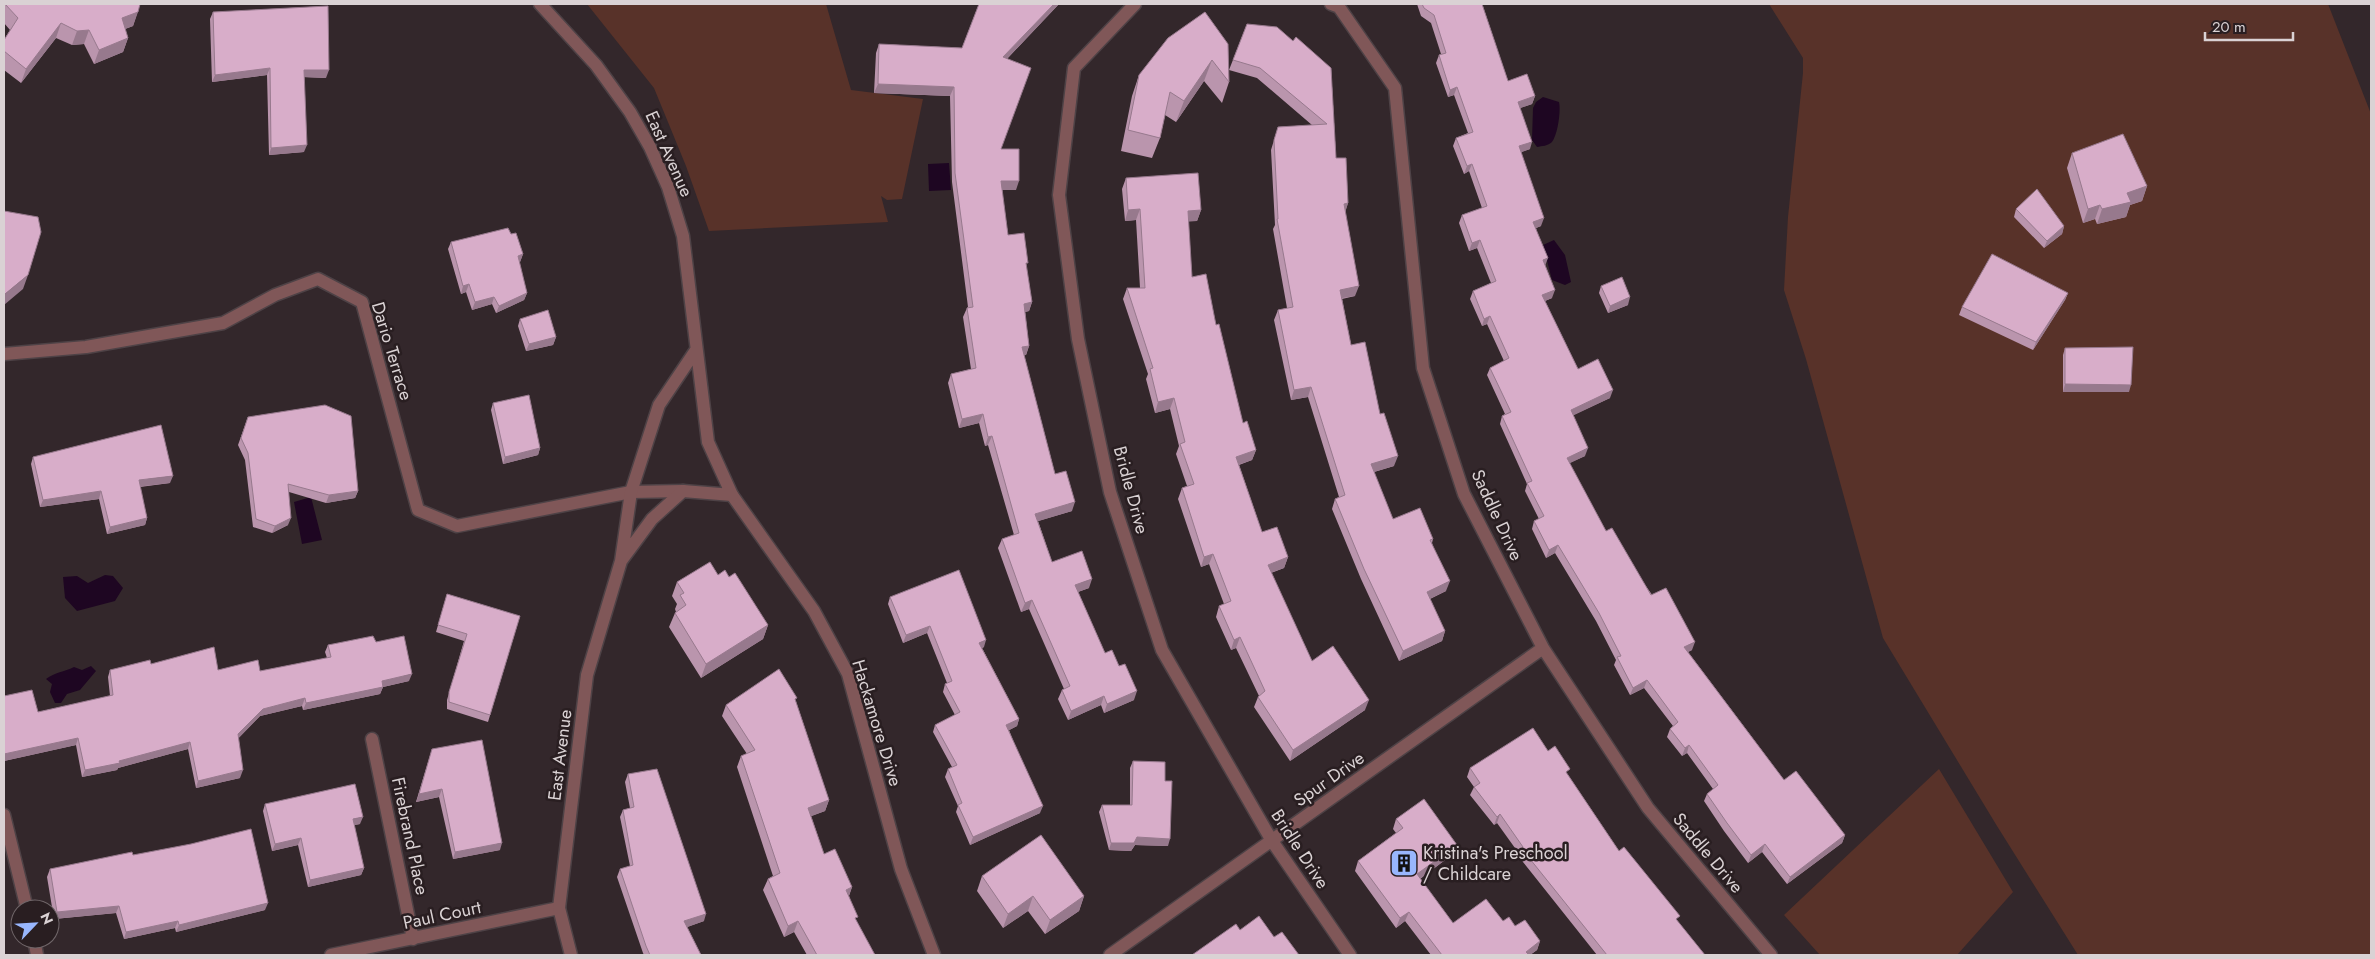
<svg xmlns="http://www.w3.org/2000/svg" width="2375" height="959" font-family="Jost,sans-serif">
<rect width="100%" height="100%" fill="#33272b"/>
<path fill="#583229" d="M587,4H826L851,90L923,99L902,199L887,200L881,196L888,222L709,231L686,166L654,88Z
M1769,4H2328L2371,114V955H2078L1997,826L1883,638L1806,359L1784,290L1788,217L1803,73V58Z
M1939,769L2013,892L1957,955H1820L1784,915Z"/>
<path fill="#1e0622" d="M1543,97L1559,102C1561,110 1558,134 1552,142C1548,146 1542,146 1537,147L1532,140L1533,108L1536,102Z
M949,163L951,190L929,191L928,164Z
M1554,240L1565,255L1571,282L1565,285L1552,280L1543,245Z
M311,497L322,540L302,544L294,502Z
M105,575L113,576L123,588L115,601L77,611L65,598L63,577L77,576L88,583Z
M91,666L96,671L80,690L67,694L61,703H55L50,692L52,684L46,679C55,672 64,672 74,667L82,670Z"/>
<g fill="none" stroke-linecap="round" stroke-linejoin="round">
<g stroke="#4e4246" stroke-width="15">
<path id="minor" d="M1135,4L1074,68L1059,195L1078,339L1110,492L1162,650L1272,841L1350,955
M1331,4L1339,7L1395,88L1423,368L1464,494L1543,648L1648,808L1771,955
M4,354L86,347L223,323L275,295L318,279L362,302L418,510L457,526L631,492L683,491
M732,495L814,611L848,674L901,869L934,955
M372,739L413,939
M4,815L27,909
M34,939L37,955
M331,955L559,908
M1110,955L1543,648"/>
</g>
<g stroke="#4e4246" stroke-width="15">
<path id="tertiary" d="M540,4L596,65L630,112L650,147L668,187L683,236L708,442L732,495L683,491L652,519L621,561
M571,955L559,908L587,675L621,561L631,492L659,405L696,350"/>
</g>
<use href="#minor" stroke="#805758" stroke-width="12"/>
<use href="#tertiary" stroke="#805758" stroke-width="12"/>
</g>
<path fill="#ba95ad" d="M4,4H140L133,26L125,29L128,38L123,52L94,64L84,44L72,45L56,38L21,83L4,70V40L10,30L4,23Z
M979,4H1059L1007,59L1001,149L1016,190H1002L1008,235L1026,267L1032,302L1029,311L1025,312L1029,346L1026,355H1024L1055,474L1072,511L1038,521L1052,562L1089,588L1078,592L1105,653L1134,700L1104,713L1101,705L1068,720L1058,699L1062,690L1064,689L1029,609L1021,612L998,548L1002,539L1014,535L988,445L985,446L979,423L959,428L948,383L951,374L971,369L963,317L967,308L968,307L952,182L950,96L874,93L876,53L879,44L962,48Z
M1417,4H1482L1508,81L1535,96L1532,104L1520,108L1530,149L1521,152L1541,226L1536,228L1552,298L1545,301L1578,369L1610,398L1573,415L1585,456L1569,463L1606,531L1692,650L1688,652L1784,780L1845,835L1842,843L1787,884L1762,852L1748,863L1724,831L1704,801L1707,794L1713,789L1687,753L1682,756L1667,737L1670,729L1673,726L1644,688L1630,695L1614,665L1616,660L1596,621L1555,553L1546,558L1532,529L1534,521L1539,519L1525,491L1527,484L1500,424L1502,416L1505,414L1487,375L1490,368L1504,361L1487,324L1482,326L1470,299L1473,291L1491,283L1477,248L1469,251L1459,223L1462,215L1482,208L1469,171L1464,174L1453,146L1456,138L1468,133L1454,95L1448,97L1436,63L1439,55L1441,54L1431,23L1421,16Z
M213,12L326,78L304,77V152L269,155L267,75L212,82L210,19Z
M1205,12L1229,82L1222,103L1204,81L1176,122L1165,115L1160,138L1152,158L1121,151L1132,96L1139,75Z
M1247,24L1293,41L1331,68L1336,158L1348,203L1345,212L1355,296L1342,299L1351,345L1380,414L1394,466L1374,472L1393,519L1433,539L1432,543L1446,591L1430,599L1445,631L1442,641L1399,661L1361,579L1332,509L1335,499L1339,497L1308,397L1291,400L1274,320L1278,310L1287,308L1273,229L1275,225L1271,150L1278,127L1312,125L1257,78L1229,70Z
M2072,153L2147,186L2142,201L2130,205L2126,217L2097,224L2095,219L2083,223L2067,168Z
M1126,178L1201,210L1197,221H1188L1192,277L1216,325L1243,423L1256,450L1252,460L1239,465L1262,532L1288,557L1284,568L1271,573L1312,661L1365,710L1290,761L1254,707L1258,697L1259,696L1236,648L1231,650L1216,617L1219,606L1224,604L1209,564L1201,567L1178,499L1182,488L1187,486L1176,454L1179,446L1170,409L1155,413L1146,379L1148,374L1123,299L1127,288H1140L1136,220L1125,221L1122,189Z
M2016,209L2064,226L2062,234L2044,248L2014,217Z
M511,234L523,254L520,262H519L527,293L524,300L496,313L492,304L472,310L466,292L461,294L448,249L451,242Z
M1601,286L1628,305L1608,313L1599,293Z
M2068,293L2065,300L2033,350L1959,315L1962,307Z
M520,319L556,337L553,345L526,351L518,326Z
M2065,348L2129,392H2063V355Z
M493,403L540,448L538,455L503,464L491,410Z
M248,417L358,491L355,498L326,503L289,492L288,525L272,533L253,527L245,460L238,445Z
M33,457L170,483L140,487L147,518L145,525L107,534L99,499L40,507L31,464Z
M718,575L729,577L768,625L763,639L701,678L669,627L675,613L676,612L675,609L677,604L672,596L677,582Z
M447,594L520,616L488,722L447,709V700L464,641L436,632Z
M890,597L984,647L982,648L1019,719L1017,726L1009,730L1040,813L970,845L956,812L958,806L945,777L948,769L952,767L933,732L935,725L955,715L943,692L945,684L947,683L927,633L903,643L888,604Z
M376,642L409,681L383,687L380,694L303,710L302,706L260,716L238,738L240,778L196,788L188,749L118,768L117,770L82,777L76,745L4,761V696L38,712L110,696L108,677L110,670L151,664L218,670L260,671L327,658L325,652L328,645Z
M796,702L829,800L825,811L811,816L824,854L852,887L849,896L856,921L875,955H807L794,932L784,937L763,890L768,879L773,876L737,767L741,756L747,754L722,716L726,705Z
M432,749L500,850L453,859L439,797L416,802Z
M1133,761L1165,781L1168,846L1135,845L1131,851L1109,850L1099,812L1102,805H1130V768Z
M1470,768L1568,775L1619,851L1705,955H1597L1519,857L1520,855L1497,823L1494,825L1470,795L1474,787L1467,777Z
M628,774L704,921L687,927L701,955H644L643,953L617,877L620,869L630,866L620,817L623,810L630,808L625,782Z
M265,804L360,824L354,825L364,868L361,875L308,887L298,845L272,851L263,811Z
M1396,819L1457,845L1453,854L1420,879L1453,923L1503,921L1515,926L1540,941L1537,950L1530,955H1431L1405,921L1396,928L1355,871L1358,861L1396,833L1393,829Z
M133,855L265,910L176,932L175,928L124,939L116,913L54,919L47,877L50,869Z
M982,876L1084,896L1079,911L1045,934L1028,911L1003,928L977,891Z"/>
<path fill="#97798d" d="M1054,4H1059L1000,66L1003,57Z
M138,12L133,26L117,32L122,18Z
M61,23L56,38L21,83L26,69Z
M89,30L84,44L72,45L77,31Z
M128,38L123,52L94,64L99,50Z
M1212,60L1204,81L1176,122L1184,101Z
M270,68L267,75L212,82L215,75Z
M304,70H329L326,78L302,77Z
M878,84L954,87L950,96L874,93Z
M1457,87L1454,95L1448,97L1450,90Z
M1535,96L1532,104L1515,110L1518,102Z
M1532,142L1530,149L1517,154L1519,146Z
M307,145L304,152L269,155L271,148Z
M1472,164L1469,171L1464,174L1467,166Z
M1001,181H1019L1016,190H998Z
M2147,186L2142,201L2130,205L2126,217L2097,224L2102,209L2127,193Z
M1348,203L1345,213L1344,204Z
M2100,205L2095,219L2083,223L2088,209Z
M1140,209L1136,220L1125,221L1128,210Z
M1201,210L1197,221L1184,222L1188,211Z
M1544,218L1541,226L1531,230L1533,222Z
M2064,226L2062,234L2044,248L2047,241Z
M1480,240L1477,248L1469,251L1472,243Z
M523,254L520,262L515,263L518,256Z
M1548,258L1545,266L1543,260Z
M28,275L23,289L4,305V296L5,294Z
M469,284L466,292L461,294L463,286Z
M1359,286L1355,296L1336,299L1340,290Z
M1555,290L1552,298L1540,303L1542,295Z
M527,293L524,300L496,313L499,306Z
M2068,293L2065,300L2033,350L2036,342Z
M494,297L492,304L472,310L475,302Z
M1630,297L1628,305L1608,313L1610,306Z
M1032,302L1029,311L1020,313L1024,304Z
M1490,316L1487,324L1482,326L1484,319Z
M556,337L553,345L526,351L529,344Z
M1029,346L1026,355L1018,356L1022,347Z
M2065,384L2131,385L2129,392H2063Z
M1311,387L1308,397L1291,400L1294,390Z
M1613,390L1610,398L1568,418L1571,410Z
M1174,398L1170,409L1155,413L1158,402Z
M983,414L979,423L959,428L962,419Z
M992,436L988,445L985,446L988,437Z
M540,448L538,455L503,464L505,457Z
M1588,448L1585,456L1564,466L1567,458Z
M1256,450L1252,460L1232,467L1236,457Z
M1398,456L1394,466L1367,474L1371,464Z
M173,476L170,483L136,487L139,480Z
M101,491L99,499L40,507L43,500Z
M358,491L355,498L326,503L329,495Z
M1075,502L1072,511L1032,523L1035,514Z
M147,518L145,525L107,534L110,527Z
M291,518L288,525L272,533L275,526Z
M1558,545L1555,553L1546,558L1549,550Z
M1213,554L1209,564L1201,567L1204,557Z
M1288,557L1284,568L1264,575L1268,565Z
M1092,579L1089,588L1072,594L1075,585Z
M1450,581L1446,591L1423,602L1427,592Z
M1032,600L1029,609L1021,612L1025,603Z
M768,625L763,639L701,678L706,664Z
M930,626L927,633L903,643L906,635Z
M1445,631L1442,641L1399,661L1403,651Z
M1240,637L1236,648L1231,650L1234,640Z
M986,640L984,647L976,650L979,643Z
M1695,642L1692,650L1681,655L1684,647Z
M412,674L409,681L383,687L380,694L303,710L306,703L382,681Z
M1647,680L1644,688L1630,695L1633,688Z
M1137,691L1134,700L1104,713L1107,704Z
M1104,696L1101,705L1068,720L1071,711Z
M305,698L302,706L260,716L235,742L238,734L263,709Z
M1369,700L1365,710L1290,761L1293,750Z
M1019,719L1017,726L1004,733L1006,725Z
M78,738L76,745L4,761V754Z
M190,742L188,749L118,768L117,770L82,777L85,770Z
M1689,745L1687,753L1682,756L1685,748Z
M243,770L240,778L196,788L198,781Z
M442,789L439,797L416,802L419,794Z
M829,800L825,811L804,819L808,808Z
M1043,806L1040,813L970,845L973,837Z
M1500,814L1497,823L1494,825L1497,817Z
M363,817L360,824L350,826L353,819Z
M1845,835L1842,843L1787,884L1790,877Z
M1137,837L1170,839L1168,846L1135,845L1131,851L1109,850L1111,843Z
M301,838L298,845L272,851L275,844Z
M502,843L500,850L453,859L455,852Z
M1765,844L1762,852L1748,863L1751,855Z
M1457,845L1453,854L1413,884L1417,874Z
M364,868L361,875L308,887L310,880Z
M852,887L848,898L846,890Z
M1033,896L1028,911L1003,928L1008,914Z
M1084,896L1079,911L1045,934L1050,920Z
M268,903L265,910L176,932L179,925Z
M119,906L116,913L54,919L57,912Z
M1409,912L1405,921L1396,928L1400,918Z
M706,914L704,921L682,929L684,921Z
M178,921L175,928L124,939L126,932Z
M798,921L794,932L784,937L788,926Z
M1540,941L1537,950L1530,955H1525L1526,952Z"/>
<path fill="#d8adc9" stroke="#97798d" d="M5,4H140L138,12L122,18L128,38L99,50L89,30L77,31L61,23L26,69L4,51V40L18,18Z
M979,4H1054L1003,57L1031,68L1001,149H1019V181H1001L1008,235L1024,233L1028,263H1026L1032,302L1024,304L1029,346L1022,347L1055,474L1066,471L1075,502L1035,514L1052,562L1082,551L1092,579L1075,585L1105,653L1112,650L1119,666L1125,664L1137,691L1107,704L1104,696L1071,711L1062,690L1070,686L1032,600L1025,603L1002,539L1019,533L992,436L988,437L983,414L962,419L951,374L976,368L967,308L973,307L955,173L954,87L878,84L879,44L962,48Z
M1422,4H1482L1508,81L1527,74L1535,96L1518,102L1532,142L1519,146L1544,218L1533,222L1548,258L1543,260L1555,290L1542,295L1578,369L1598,359L1613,390L1571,410L1588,448L1567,458L1606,531L1612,528L1651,595L1666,588L1695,642L1684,647L1784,780L1796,771L1845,835L1790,877L1765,844L1751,855L1727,823L1707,794L1718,785L1689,745L1685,748L1670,729L1678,722L1647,680L1633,688L1617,657L1621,656L1599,613L1558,545L1549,550L1534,521L1544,516L1527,483L1532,481L1502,416L1511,412L1490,368L1509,358L1490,316L1484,319L1473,291L1496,281L1480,240L1472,243L1462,215L1487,206L1472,164L1467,166L1456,138L1473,132L1457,87L1450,90L1439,55L1446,53L1434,15L1424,8Z
M328,6L329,70H304L307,145L271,148L270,68L215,75L213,12Z
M1205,12L1228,44L1229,82L1212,60L1184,101L1170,92L1160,138L1128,130L1139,75L1168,38Z
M1247,24L1277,27L1293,41L1296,37L1331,68L1336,158H1346L1348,203L1344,204L1359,286L1340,290L1351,345L1365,342L1380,414L1384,413L1398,456L1371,464L1393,519L1420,508L1433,539L1430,540L1450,581L1427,592L1445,631L1403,651L1364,569L1335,499L1345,495L1311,387L1294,390L1278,310L1293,307L1277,219H1278L1274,140L1278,127L1327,124L1260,68L1233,60Z
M2123,134L2147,186L2127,193L2131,202L2102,209L2100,205L2088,209L2072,153Z
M1198,173L1201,210L1188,211L1192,277L1206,274L1216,325L1219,324L1243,423L1247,421L1256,450L1236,457L1262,532L1277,527L1288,557L1268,565L1312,661L1333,646L1369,700L1293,750L1258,697L1265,691L1240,637L1234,640L1219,606L1231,601L1213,554L1204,557L1182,488L1194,484L1180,444L1185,442L1174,398L1158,402L1150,369L1153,368L1127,288H1145L1140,209L1128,210L1126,178Z
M2037,189L2064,226L2047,241L2016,209Z
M4,211L38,217L41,232L28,275L5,294L4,293Z
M508,228L511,234L516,233L523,254L518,256L527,293L499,306L494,297L475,302L469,284L463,286L451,242Z
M1992,254L2068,293L2036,342L1962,307Z
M1622,277L1630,297L1610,306L1601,286Z
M548,310L556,337L529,344L520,319Z
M2133,347L2131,385L2065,384V348Z
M529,395L540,448L505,457L493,403Z
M325,405L351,416L358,491L329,495L288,484L291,518L275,526L256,519L248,453L241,438L248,417Z
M161,425L173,476L139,480L147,518L110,527L101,491L43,500L33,457Z
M710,562L718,575L725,570L729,577L735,573L768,625L706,664L675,613L686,605L680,595L684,593L677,582Z
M959,570L986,640L979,643L1019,719L1006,725L1043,806L973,837L958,805L962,803L948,769L957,765L935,725L960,712L945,684L952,681L930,626L906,635L890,597Z
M447,594L520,616L490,715L449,702V692L467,634L438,625Z
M373,636L376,642L404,636L412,674L382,681L383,687L306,703L305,698L263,709L238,734L243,770L198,781L190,742L119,761L120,763L85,770L78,738L4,754V696L32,690L38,712L113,695L110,670L150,660L151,664L214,647L218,670L258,660L260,671L331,657L328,645Z
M779,669L797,698L795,699L829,800L808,808L824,854L835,849L852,887L846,890L858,917L855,918L875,955H817L798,921L788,926L768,879L780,873L741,756L755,750L726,705Z
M1533,728L1548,751L1555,746L1570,769L1566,772L1619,851L1624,847L1680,916L1676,919L1705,955H1607L1522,849L1523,847L1500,814L1497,817L1474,787L1480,783L1470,768Z
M482,740L502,843L455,852L442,789L419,794L432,749Z
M1133,761L1165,762V781H1172L1170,839L1137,837L1134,843H1111L1102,805H1132Z
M657,769L706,914L684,921L701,955H650L646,946L620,869L633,865L623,810L634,807L628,774Z
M355,784L363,817L353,819L364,868L310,880L301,838L275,844L265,804Z
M1424,799L1457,845L1417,874L1453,923L1486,899L1503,921L1509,917L1515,926L1525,920L1540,941L1526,952L1529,955H1442L1409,912L1400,918L1358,861L1403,828L1396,819Z
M251,829L268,903L179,925L178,921L126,932L119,906L57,912L50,869L132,852L133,855L191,844Z
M1041,835L1084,896L1050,920L1033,896L1008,914L982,876Z
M1259,916L1274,937L1282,932L1299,955H1192L1236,924L1240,930Z"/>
<defs>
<g id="building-square" transform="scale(1.4375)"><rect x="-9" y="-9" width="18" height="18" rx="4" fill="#98b6fd" stroke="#291e21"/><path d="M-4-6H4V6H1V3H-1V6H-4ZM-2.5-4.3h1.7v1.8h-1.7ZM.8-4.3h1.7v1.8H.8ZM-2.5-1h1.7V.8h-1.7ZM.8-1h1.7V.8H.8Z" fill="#111"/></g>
</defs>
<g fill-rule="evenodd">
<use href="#building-square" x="1404" y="863"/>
</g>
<g text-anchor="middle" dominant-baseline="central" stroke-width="5" stroke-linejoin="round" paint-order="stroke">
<g font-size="18" fill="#dad2d4" stroke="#291e21">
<text transform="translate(669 154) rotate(66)">East Avenue</text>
<text transform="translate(392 351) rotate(73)">Dario Terrace</text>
<text transform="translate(1131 490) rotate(75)">Bridle Drive</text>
<text transform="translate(1497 515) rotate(65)">Saddle Drive</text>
<text transform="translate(877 723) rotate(73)">Hackamore Drive</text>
<text transform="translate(560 755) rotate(-83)">East Avenue</text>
<text transform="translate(1329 779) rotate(-35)">Spur Drive</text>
<text transform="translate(410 836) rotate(78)">Firebrand Place</text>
<text transform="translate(1300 849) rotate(57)">Bridle Drive</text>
<text transform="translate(1708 853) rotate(50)">Saddle Drive</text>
<text transform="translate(442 915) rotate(-12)">Paul Court</text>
</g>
<g font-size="18" fill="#dad2d4" stroke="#291e21" text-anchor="start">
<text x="1423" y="853">Kristina's Preschool<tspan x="1423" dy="21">/ Childcare</tspan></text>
</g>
</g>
<rect width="2375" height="959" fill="none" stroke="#dad2d4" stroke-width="10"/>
<g transform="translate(35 924) rotate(65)"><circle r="24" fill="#291e21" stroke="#706669"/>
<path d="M0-4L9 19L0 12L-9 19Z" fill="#98b6fd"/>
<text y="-8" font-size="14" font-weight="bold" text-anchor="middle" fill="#dad2d4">N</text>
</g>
<path d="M2205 32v8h88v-8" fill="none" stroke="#dad2d4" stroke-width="2.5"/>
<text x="2212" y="32" font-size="15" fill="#dad2d4" stroke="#291e21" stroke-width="4" paint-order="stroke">20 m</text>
</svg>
